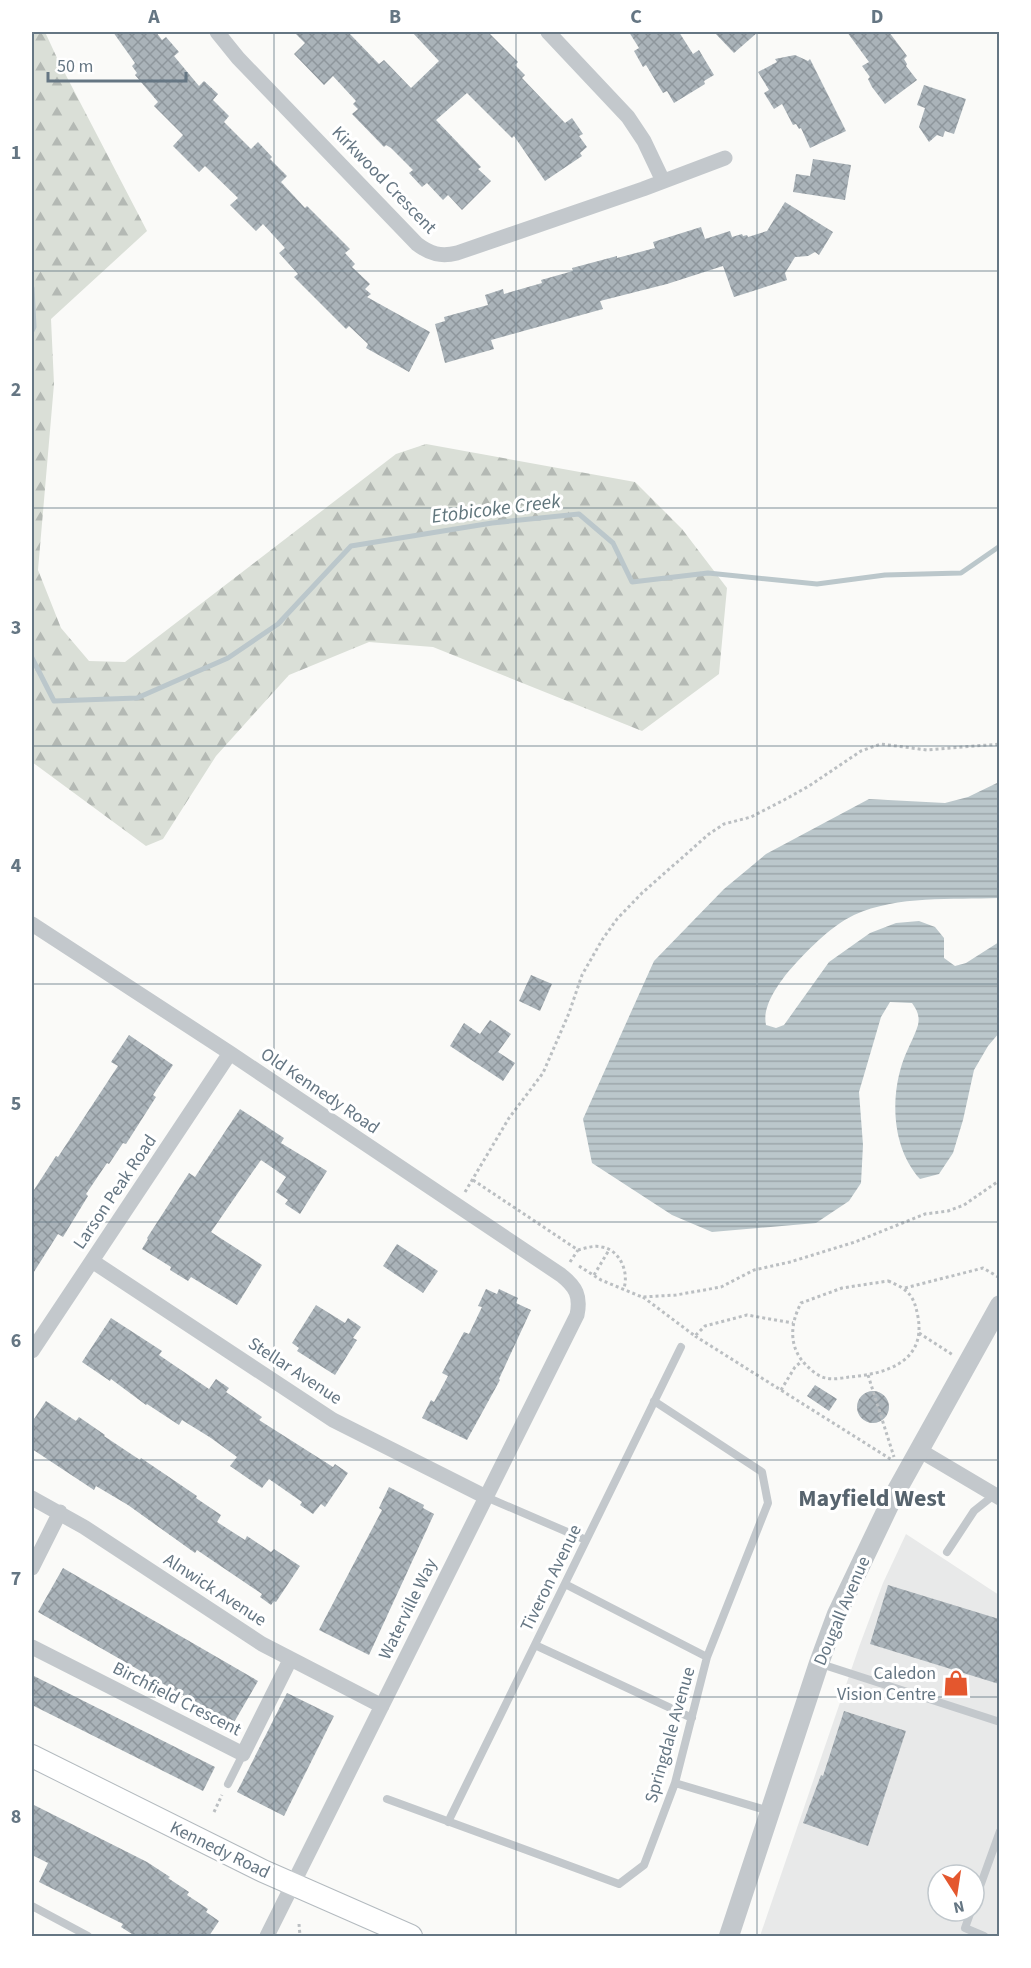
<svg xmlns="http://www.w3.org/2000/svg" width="1031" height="1968" font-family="'Source Sans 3',sans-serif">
<defs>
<pattern id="forest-firs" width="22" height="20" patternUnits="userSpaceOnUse" patternTransform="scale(1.5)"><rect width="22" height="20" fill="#dadfd7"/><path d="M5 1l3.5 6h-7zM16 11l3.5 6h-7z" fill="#b4b9b4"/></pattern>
<pattern id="water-rules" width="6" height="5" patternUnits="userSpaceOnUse" patternTransform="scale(1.5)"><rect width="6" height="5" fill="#bbc7cb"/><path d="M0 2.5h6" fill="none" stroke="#9ca6aa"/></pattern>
<pattern id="building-cross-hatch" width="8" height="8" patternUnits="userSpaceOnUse" patternTransform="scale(1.5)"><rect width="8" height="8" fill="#aab3b9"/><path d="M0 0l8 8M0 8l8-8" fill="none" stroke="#8e969c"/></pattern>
</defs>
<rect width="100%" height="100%" fill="#fafaf8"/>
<path fill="#e8e9e9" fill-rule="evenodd" d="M906,1534L999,1595V1936H760L859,1647L883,1583ZM938,1875H974V1911H938Z"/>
<path fill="url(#forest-firs)" d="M32,32H45L58,60L147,231L51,319L54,384L38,570L61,628L89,661L125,662L396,454L426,444L635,482L682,529L727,588L719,674L642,731L433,647L369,642L289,675L216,756L163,839L146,846L32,762Z"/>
<path fill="url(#water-rules)" d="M999,782V898C952,900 898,895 854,915C829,927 806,952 788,972C777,986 762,1007 766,1025L776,1028L784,1025L829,962L870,933L896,923L919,921L935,927L944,938V958L955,966L966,963L999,942V1033L988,1046L974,1070L963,1120L953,1153L939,1174L920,1179C893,1149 890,1102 902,1064C906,1051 914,1038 918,1025C920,1016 917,1010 912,1003L890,1002L881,1017L859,1092L863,1145L861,1183L849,1201L816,1223L712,1232L672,1215L592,1163L583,1119L654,961L724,889L766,854L869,799L945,803L968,797Z"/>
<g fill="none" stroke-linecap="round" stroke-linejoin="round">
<path stroke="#bbc7cb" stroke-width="5" d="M32,288L34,327L32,331
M32,658L54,701L137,698L228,658L278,624L351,546L492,523L579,514L613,543L632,582L708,573L817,584L885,575L961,573L1000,546"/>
</g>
<path fill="url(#building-cross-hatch)" d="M113,32H156L162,40L166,37L179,52L174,56L199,86L204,81L218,94L213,100L229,116L224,122L251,149L258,142L272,157L270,159L287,176L281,182L305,208L307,206L350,249L345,253L355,264L352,267L370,284L365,289L371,294L367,297L430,332L409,372L366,348L368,344L349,326L346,329L294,277L298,274L279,253L285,248L263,224L256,231L230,205L238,198L205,166L199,172L173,146L183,135L154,106L158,102L135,75L137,73L132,66L135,63Z
M294,32H348L379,64L384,60L411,88L439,61L412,32H488L518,62L515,65L525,75L522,78L565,123L572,118L583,134L579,136L587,147L580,153L582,156L545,181L514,136L512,138L467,93L436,120L481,167L478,169L491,181L462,210L448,195L443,200L427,183L422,187L409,173L413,170L391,148L386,145L384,147L352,114L358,109L353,104L356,101L333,76L324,85L294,54L305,43Z
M629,32H679L693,54L699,50L714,75L704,81L705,84L674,103L667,91L663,93L646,65L643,67L634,51L639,48Z
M714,32H758L734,53Z
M847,32H889L907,56L904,59L907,64L906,66L917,80L885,104L872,87L868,79L870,77L862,66L869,62Z
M795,55L808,61L810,59L846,131L810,148L801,128L799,129L796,124L793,125L782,104L774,109L764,93L769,90L758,72L777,62L775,59Z
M924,85L966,99L954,134L945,131L943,137L937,135L929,142L919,127L925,108L917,105Z
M813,159L851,165L845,200L793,192L796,174L810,176Z
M785,202L833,232L819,255L815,252L808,256L795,257L785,273L787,280L734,297L723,266L667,284L600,301L603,309L491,340L494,349L445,363L435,324L445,321L444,317L488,305L485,295L503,289L504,294L542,283L541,280L573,271L572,268L617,256V258L655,248L653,242L701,227L705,239L730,231L732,237L742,234L743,236L747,235L748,237L767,231Z
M531,975L552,984L540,1011L519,1001Z
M490,1020L511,1034L498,1052L515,1063L503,1081L450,1046L464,1023L480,1034Z
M129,1035L173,1065L153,1095L156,1097L126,1144L123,1143L109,1164L107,1163L86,1194L88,1196L63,1237L58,1234L32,1275V1193L56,1156L58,1157L118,1066L111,1062Z
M240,1109L284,1138L281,1143L327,1171L300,1214L285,1204L288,1200L276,1192L286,1177L261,1160L242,1187L211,1232L262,1265L237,1305L191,1277L188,1281L170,1270L171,1267L142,1249L148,1239L147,1238L189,1173L195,1177Z
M397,1244L438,1271L423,1293L383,1266Z
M486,1289L497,1294L499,1289L518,1298L516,1303L531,1310L499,1379L500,1380L467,1440L422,1418L431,1400L434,1402L448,1376L442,1373L464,1332L469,1334L482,1307L478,1306Z
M316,1305L345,1323L348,1318L361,1327L353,1338L357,1340L335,1375L297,1351L299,1348L292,1343Z
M111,1318L162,1351L159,1355L209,1389L216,1379L229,1388L226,1392L262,1417L259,1420L333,1467L335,1464L348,1473L325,1507L321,1504L313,1514L300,1505L302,1502L269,1479L262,1488L230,1466L237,1457L211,1438L182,1420L179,1425L147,1404L146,1405L111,1379L110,1381L82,1362Z
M815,1385L837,1399L829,1411L807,1396Z
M857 1407a16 16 0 1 1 32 0a16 16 0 1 1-32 0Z
M46,1401L76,1421L79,1417L105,1435L104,1436L140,1460L141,1458L197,1496L196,1498L221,1515L217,1522L245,1540L247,1536L271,1552L274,1549L300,1566L276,1602L274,1601L271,1605L260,1597L262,1594L197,1550L195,1553L128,1505L96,1486L94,1490L32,1449V1422Z
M389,1487L424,1505L423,1508L434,1514L369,1655L319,1630L382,1510L379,1508Z
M63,1568L258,1681L233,1724L38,1612Z
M888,1585L999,1619V1684L870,1644Z
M32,1675L215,1767L203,1791L32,1705Z
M287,1693L334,1716L284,1816L237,1792Z
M844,1711L906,1731L868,1846L803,1823L821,1775L823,1776Z
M32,1804L147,1862L170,1877L168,1878L189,1892L187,1895L208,1909L206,1912L219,1921L209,1936H135L121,1927L123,1924L39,1882L48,1863L32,1855Z"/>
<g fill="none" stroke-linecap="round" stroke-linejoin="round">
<g stroke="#b3babf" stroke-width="24">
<path id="secondary" d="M32,1756L263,1871L411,1936"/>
</g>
<path stroke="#bbbfc2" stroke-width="3" stroke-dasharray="3 3" stroke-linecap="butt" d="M473,1180L578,1250C586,1248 594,1245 602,1247C620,1250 629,1272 624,1288
M465,1192L509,1118L543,1073L569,1013L582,975L602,940L617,919L642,893L709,834L724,824L751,817L784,800L809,786L861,751L881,744L927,750L1000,744
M570,1262L578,1250
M579,1266L601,1280L642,1297L676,1295L721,1287L754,1270L790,1262L855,1242L925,1214L948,1211L964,1205L1000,1180
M594,1275L609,1250
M888,1281C908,1289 914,1295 918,1317C926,1362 886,1374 849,1377C842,1378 833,1380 826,1378C819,1377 812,1371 807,1366C788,1348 790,1324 801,1303L842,1288Z
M905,1288L983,1268L1000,1278
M643,1297L695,1336L705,1326L747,1315L793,1323
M919,1333L953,1355
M695,1336L892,1460
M868,1375L894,1457
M781,1390L795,1367L802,1361
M214,1812L222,1795
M299,1924L300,1936"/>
<path stroke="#c3c8cc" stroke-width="8" d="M486,1497L586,1540
M947,1552L974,1511L994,1495
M565,1584L707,1657
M535,1645L692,1718
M821,1664L1000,1722
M675,1783L769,1811
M228,1784L243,1754
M387,1799L619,1884L644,1865L675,1783L707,1657L768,1503L762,1472L654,1401
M448,1822L681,1347
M974,1903L1000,1831
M32,1906L88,1936
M971,1911L965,1928L984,1936"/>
<path stroke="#c3c8cc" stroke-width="15" d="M217,32L238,58L417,244C430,254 441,257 457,253L643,189L725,158
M548,32L628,117L644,141L663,181
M32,924L230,1053L561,1275C576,1287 581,1296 577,1315L267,1936
M92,1261L333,1420L486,1497
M32,1351L230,1053
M919,1450L1000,1498
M32,1498L84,1527L262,1644L382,1706
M32,1568L60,1512
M32,1647L243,1754L290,1660"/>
<path stroke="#c3c8cc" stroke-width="20" d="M729,1936L819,1663L837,1614L892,1499L1000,1305"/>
<use href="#secondary" stroke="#fff" stroke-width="22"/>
</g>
<path fill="none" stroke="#657683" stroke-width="1.5" stroke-opacity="0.55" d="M274,32V1936M516,32V1936M757,32V1936M32,271H1000M32,508H1000M32,746H1000M32,984H1000M32,1222H1000M32,1460H1000M32,1697H1000"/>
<defs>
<g id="shop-bare" transform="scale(2.07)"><path d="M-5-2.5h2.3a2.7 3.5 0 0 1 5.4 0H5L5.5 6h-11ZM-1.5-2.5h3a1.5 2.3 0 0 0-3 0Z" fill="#e4572e" stroke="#fff" stroke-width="2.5" paint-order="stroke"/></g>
</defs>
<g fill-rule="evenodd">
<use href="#shop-bare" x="956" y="1683"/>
</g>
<g text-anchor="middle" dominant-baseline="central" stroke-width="6" stroke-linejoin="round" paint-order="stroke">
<g font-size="18" fill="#657683" stroke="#fff">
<text transform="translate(384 180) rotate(46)">Kirkwood Crescent</text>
<text transform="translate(320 1091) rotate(34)">Old Kennedy Road</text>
<text transform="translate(115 1192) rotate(-56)">Larson Peak Road</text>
<text transform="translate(295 1371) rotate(33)">Stellar Avenue</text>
<text transform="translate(551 1578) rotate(-64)">Tiveron Avenue</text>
<text transform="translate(215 1590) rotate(33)">Alnwick Avenue</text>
<text transform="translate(408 1609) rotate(-64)">Waterville Way</text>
<text transform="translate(842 1611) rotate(-67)">Dougall Avenue</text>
<text transform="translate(177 1699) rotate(27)">Birchfield Crescent</text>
<text transform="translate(670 1735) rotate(-74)">Springdale Avenue</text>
<text transform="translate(220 1850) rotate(26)">Kennedy Road</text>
</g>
<g font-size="18" fill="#657683" stroke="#fff" text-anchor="end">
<text x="936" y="1673">Caledon<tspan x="936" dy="21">Vision Centre</tspan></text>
</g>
<g font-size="20" font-style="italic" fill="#60757c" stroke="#fff">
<text transform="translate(496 509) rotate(-7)">Etobicoke Creek</text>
</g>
<g font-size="24" font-weight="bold" fill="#57646e" stroke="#fff">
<text x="872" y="1498">Mayfield West</text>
</g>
</g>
<rect width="1031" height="1968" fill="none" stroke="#ffffff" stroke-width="66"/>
<g transform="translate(956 1893) rotate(168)"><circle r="28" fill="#ffffff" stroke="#c1c8cd" stroke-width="1.5"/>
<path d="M0-4.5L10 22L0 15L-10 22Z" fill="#e4572e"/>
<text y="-9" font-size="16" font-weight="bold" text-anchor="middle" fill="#657683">N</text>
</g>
<path d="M48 72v9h138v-9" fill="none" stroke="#657683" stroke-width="3"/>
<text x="57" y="72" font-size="18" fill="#657683" stroke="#ffffff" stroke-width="4.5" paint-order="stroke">50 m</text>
<rect x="33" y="33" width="965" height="1902" fill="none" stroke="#657683" stroke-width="2"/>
<g font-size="20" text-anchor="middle" font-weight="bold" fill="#657683">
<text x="154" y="23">A</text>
<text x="395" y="23">B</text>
<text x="636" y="23">C</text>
<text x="877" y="23">D</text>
<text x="16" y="159">1</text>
<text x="16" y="396">2</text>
<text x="16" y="634">3</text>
<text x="16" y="872">4</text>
<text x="16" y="1110">5</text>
<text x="16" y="1347">6</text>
<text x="16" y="1585">7</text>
<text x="16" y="1823">8</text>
</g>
</svg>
